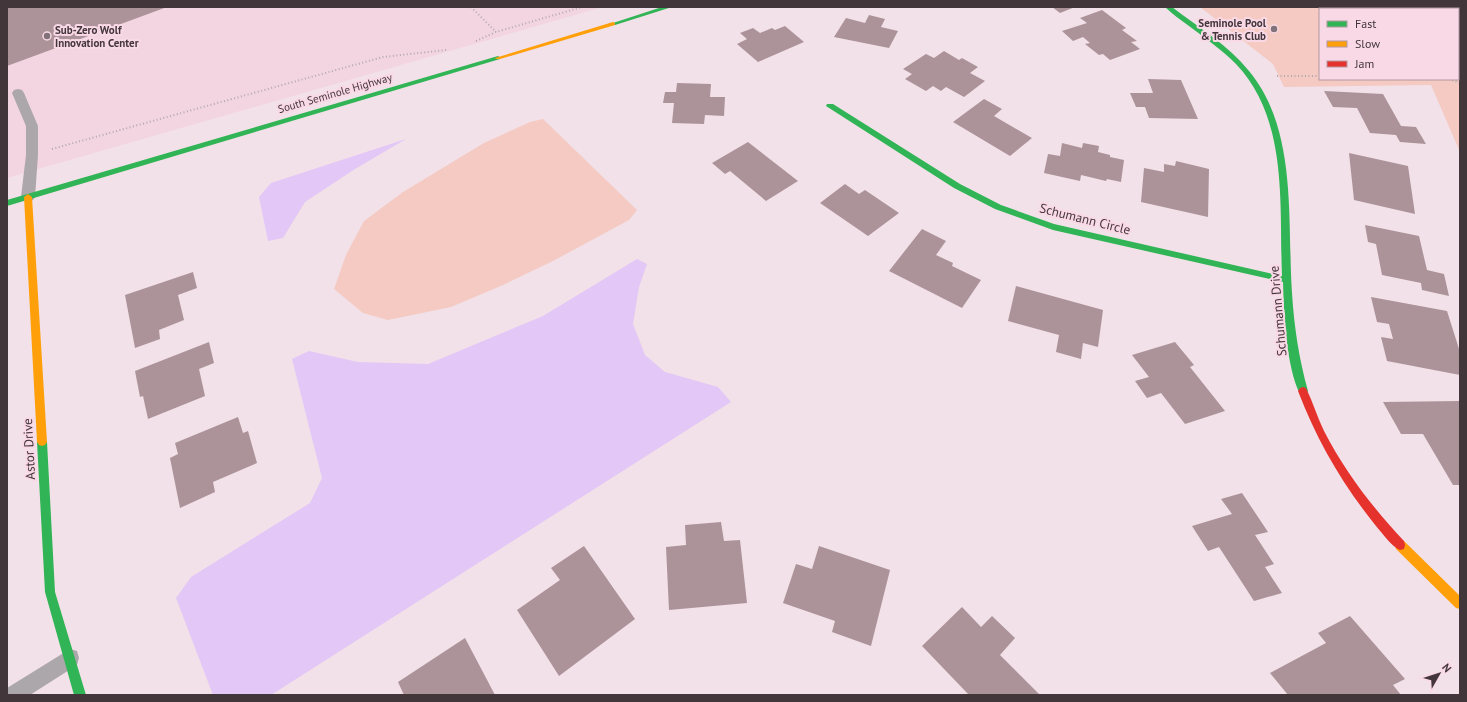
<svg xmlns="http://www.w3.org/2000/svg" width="1467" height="702" font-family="'PT Sans',sans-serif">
<rect width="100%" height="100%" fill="#f2e1e8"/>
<path fill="#f3d5e1" d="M7,7H603L7,178Z"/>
<path fill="#f4cac3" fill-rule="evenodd" d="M1200,7H1460V152L1431,85L1284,87L1273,64ZM1320,9H1458V79H1320Z
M543,119L637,210L629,220L553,261L503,285L451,307L388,320L363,313L334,289L346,255L364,221L403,192L484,143L530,122Z"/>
<path fill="#e2c7f7" d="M406,139L355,169L305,202L283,238L268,241L259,197L271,183Z
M637,259L647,264L639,287L633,324L645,355L665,372L718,387L731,402L271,695H213L176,598L191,577L310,503L322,478L292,359L309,351L358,362L428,364L543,316Z"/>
<path fill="#ac9399" d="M7,7H167L7,66Z
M1052,7H1075L1060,13Z
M1102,10L1126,28L1122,30L1137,41L1131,42L1140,49L1110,60L1103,54L1099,55L1085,44L1090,43L1083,37L1073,41L1062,31L1087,23L1080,18Z
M869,15L885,19L881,27L898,31L889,48L834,37L846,18L865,23Z
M785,26L804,42L758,62L737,44L747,39L740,33L753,28L760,33L772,28L775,30Z
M944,51L959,60L962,58L978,67L970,73L985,81L964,97L946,87L941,91L933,86L926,91L905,79L912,74L903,69L926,54L934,58Z
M1148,79L1181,80L1198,119L1149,118L1145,107H1136L1130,93H1153Z
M677,83L711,84L710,97H725L724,116L705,115L704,124L672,123L674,103H663L665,92H676Z
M1324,91L1383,94L1401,126L1416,127L1426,144L1400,142L1396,135L1370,133L1357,108L1333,107Z
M984,99L1002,109L994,116L1032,138L1010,156L953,122Z
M748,142L798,181L766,201L730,171L725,174L712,163Z
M1062,143L1082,148L1083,143L1099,146L1098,152L1110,155V157L1124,160L1121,182L1107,179L1106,181L1081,175L1080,181L1044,173L1048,154L1060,156Z
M1349,153L1408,166L1415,214L1354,200Z
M1176,161L1209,169L1208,217L1141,202L1144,168L1164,172V164L1175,166Z
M845,184L859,194L865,190L899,213L868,236L820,203Z
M1365,225L1419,236L1427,270L1444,274L1449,296L1422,290L1421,283L1382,275L1376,244L1368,242Z
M922,229L946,241L936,255L953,263L952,266L981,280L962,308L889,271Z
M193,272L197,288L178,295L184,320L159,330L160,339L135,348L125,295Z
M1016,286L1103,310L1098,347L1083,343L1081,359L1056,352L1059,335L1008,321Z
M1371,297L1447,311L1460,352V375L1387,361L1381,337L1393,339L1389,324L1377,322Z
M209,342L214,363L199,369L205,396L148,419L143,396L140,397L135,371Z
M1175,342L1194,365L1190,367L1225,411L1185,424L1161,393L1147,398L1135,381L1149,377L1132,355Z
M1460,401V485H1453L1423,434H1401L1383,402Z
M238,417L243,433L248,431L257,463L213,482L215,492L180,508L170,458L178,454L175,443Z
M1242,493L1268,532L1255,535L1274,564L1265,567L1282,593L1254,601L1219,547L1208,551L1192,526L1232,514L1221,499Z
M721,522L724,541L740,540L747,603L669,610L666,547L686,545L685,525Z
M584,546L635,619L559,676L517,610L560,580L551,568Z
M819,546L890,570L871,646L832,632L835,621L783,603L796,564L812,569Z
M962,607L981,627L992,616L1015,638L1000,655L1040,695H969L922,646Z
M1350,616L1405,679L1393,685L1401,695H1288L1270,673L1326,643L1318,633Z
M465,638L495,695H404L398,682Z"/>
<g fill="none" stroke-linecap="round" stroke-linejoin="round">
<path stroke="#b1aaad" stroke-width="2" stroke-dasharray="1 2.5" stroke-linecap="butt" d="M471,7L496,32
M476,41L496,32L582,7
M1277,76H1320
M1449,79L1460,83
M52,149L383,57L446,50"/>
<path fill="#aca7ab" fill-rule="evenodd" d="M18,89L22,90L24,93L38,126V155L35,197L33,200L28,202L23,200L21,197L26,155V126L12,93L14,90Z
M70,649L77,651L79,658L77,665L30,695H7V688Z"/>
<path fill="#30b455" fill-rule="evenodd" d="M662,7H672L615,25L610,24Z
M1165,7H1172C1198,27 1228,45 1249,71C1298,130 1287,220 1292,293C1294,326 1299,359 1308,391L1306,394L1303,395L1300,394C1286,366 1284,313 1283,282L1053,230L995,209L954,188L826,106L827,104H833L960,184L1001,205L1054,224L1282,276C1279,205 1289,120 1236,64C1222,50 1205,38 1189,26C1181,20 1172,14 1165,7Z
M498,56L501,58L500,59L7,206V200Z
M42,438L45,439L47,442L55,592L86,695H74L45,592L37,442L39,439Z"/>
<path fill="#ff9f0a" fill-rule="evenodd" d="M613,22L615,23V25L500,59H496L495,58Z
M28,194L32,197L47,442L45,445L42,446L39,445L37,442L24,197Z
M1400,540L1404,541L1460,596V609L1456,608L1396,549L1395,545L1396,541Z"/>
<path fill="#e5322d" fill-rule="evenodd" d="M1303,387L1306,388C1313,402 1317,417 1324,431C1345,472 1373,508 1404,541L1405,545L1404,549L1400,550C1391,546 1383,534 1376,526C1343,485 1317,441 1298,391L1300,388Z"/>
</g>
<g fill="#807278" stroke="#fad9e7" stroke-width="1.5">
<circle cx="1274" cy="29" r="4"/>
<circle cx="47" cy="36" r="4"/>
</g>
<g text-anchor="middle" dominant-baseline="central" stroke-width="4" stroke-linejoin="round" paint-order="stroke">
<g font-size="11" font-weight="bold" fill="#43363b" stroke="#fad9e7" text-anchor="end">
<text x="1266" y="23">Seminole Pool<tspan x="1266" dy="13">&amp; Tennis Club</tspan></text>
<text x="55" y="30" text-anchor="start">Sub-Zero Wolf<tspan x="55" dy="13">Innovation Center</tspan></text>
</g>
<g font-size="11" fill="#43363b" stroke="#fad9e7">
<text transform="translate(335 93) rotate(-16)">South Seminole Highway</text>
</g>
<g font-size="13" fill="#43363b" stroke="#fad9e7">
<text transform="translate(1085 219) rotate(14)">Schumann Circle</text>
<text transform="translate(1278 311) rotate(-95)">Schumann Drive</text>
<text transform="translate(29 449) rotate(-93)">Astor Drive</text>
</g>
</g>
<rect width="1467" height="702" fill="none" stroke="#43363b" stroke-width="16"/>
<rect x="1319" y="8" width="140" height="72" fill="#fad9e7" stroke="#b198a2"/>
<rect x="1327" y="21" width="20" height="6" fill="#30b455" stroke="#b198a2"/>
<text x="1355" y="28" font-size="12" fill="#43363b">Fast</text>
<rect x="1327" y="41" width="20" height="6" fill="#ff9f0a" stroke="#b198a2"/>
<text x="1355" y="48" font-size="12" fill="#43363b">Slow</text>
<rect x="1327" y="61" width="20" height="6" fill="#e5322d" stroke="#b198a2"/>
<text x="1355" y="68" font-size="12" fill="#43363b">Jam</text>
<g transform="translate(1439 674) rotate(51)" stroke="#fad9e7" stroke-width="3" paint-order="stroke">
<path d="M0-3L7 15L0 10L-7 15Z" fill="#43363b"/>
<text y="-6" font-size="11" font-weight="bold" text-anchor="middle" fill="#43363b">N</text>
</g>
</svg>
